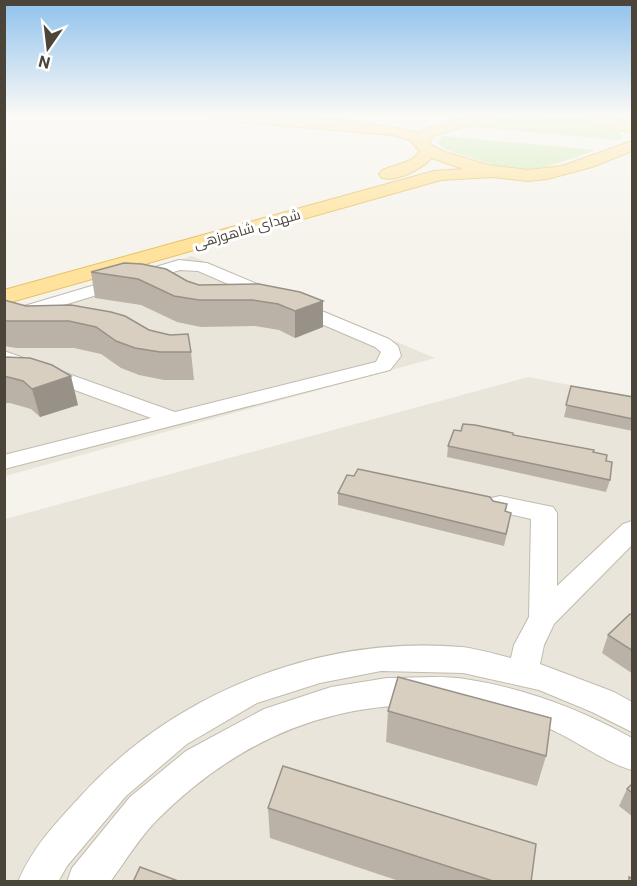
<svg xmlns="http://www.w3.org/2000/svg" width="637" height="886" font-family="Roboto,Cairo,sans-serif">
<rect width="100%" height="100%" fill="#f6f3ec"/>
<path fill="#eae5da" d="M192,256L435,358L5,476V311Z
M528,377L632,397V881L5,882V519Z"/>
<path fill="#d2eab5" d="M510,116C535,116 609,115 623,137L620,140L472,127Z
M443,136L595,150C537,171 526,177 466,156C456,153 443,151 438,142Z"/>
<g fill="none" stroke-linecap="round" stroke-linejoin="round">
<g stroke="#c2bbae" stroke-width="2">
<path id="minor" d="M179,260L207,263L389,339L398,346L401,356L390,370L4,469V455L151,418L4,364V351L175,412L376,362L381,352L375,347L198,271L180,270L4,323V312Z
M500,496L553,507L557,513V586L623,524L632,521V545L554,624L544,645L540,664L614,692L632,702V732L592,712L539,690L463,673L381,671L320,683L257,703L187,744L126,796L67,866L58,882H18C32,848 55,824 79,798C174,692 320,635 462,647C478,649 495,654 511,658L514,645L529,617L531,519L491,510L488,504L491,498Z
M387,678C412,678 440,675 465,679C524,688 580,709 632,738V770C599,761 567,732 531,722C509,716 486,709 464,706C451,704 437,705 424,705C318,704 231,746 157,820C139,838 125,862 110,882H67L72,868L130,797L186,751L264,709L331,687Z"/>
</g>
<g stroke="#e6c16a" stroke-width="2">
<path id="major" d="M211,116C277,116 355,117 418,133L423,130L469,116H492L490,119L433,136L429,144L445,152L488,165L528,170L562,166L632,141V151L592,167L547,179L528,181L493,177L441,180L4,304V290L434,171L463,169L432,158C421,169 398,182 382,178L379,174L382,170L411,160L420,152L410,140L392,135L218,120Z
M581,116H604L632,124V133L583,119Z"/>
</g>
<use href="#minor" fill="#fff" fill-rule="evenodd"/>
<use href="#major" fill="#ffe39c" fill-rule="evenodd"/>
</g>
<path fill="#bab2a6" d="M91,272L187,281L199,285L323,301V327L295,338L279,330L255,326L201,327L177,322L141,305L95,298Z
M4,300L191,352L194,380H164L139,375L121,368L101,354L74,348H16L4,346Z
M4,357L78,405L40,417L31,409L10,403H4Z
M571,386L633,397V431L564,417Z
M461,431L513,435L593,452L606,461L610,480L606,492L447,457L448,446Z
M354,476L507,504L506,511L509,525L504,546L338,505V493Z
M633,616V674L602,653L608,635Z
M388,711L546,756L537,786L386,742Z
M633,783V817L619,806L627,789Z
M268,808L531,882H402L270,838Z"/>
<path fill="#979187" d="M323,301V327L295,338V311Z
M71,376L78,405L40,417L32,389Z"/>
<path fill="#d8cfc1" stroke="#979187" stroke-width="1.5" d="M124,263L142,264L166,269L187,281L199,285L259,284L300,292L323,301L295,311L278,304L253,300H199L174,296L138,279L91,272Z
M4,300L26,306L71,305L111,312L125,316L149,330L170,335L188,334L191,352H160L135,348L116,341L96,327L69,321H4Z
M4,357L30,358L52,365L71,376L32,389L23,381L4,376Z
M571,386L633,397V419L566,405Z
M463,424L475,425L513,433V435L594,450L593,452L607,455L606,461L612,462L610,480L448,446L454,430L461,431Z
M358,469L490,497L493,501L507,504L505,511L511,513L506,534L338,493L347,475L354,476Z
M630,614L633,616V651L608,635Z
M398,677L551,718L546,756L388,711Z
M283,766L536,844L531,882H496L268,808Z
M633,783V793L627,789Z
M140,867L181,882H133Z
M629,877L633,879V882H629Z"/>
<linearGradient id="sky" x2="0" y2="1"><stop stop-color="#8fc1ec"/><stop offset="0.48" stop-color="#fbfaf6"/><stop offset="1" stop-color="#fbfaf6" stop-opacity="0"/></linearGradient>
<rect width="637" height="240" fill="url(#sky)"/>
<g text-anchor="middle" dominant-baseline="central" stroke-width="6" stroke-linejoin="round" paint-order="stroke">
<g font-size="14" fill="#4b4439" stroke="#fff">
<text transform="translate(247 229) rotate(-16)">شهدای شاهوزهی</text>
</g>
</g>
<rect width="637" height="886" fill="none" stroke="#4b4439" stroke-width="12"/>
<g transform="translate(48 48) rotate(194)" stroke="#ffffff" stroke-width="4.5" paint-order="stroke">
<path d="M0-4.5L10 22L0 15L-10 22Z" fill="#4b4439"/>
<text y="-9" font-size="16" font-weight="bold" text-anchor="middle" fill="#4b4439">N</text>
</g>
</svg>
